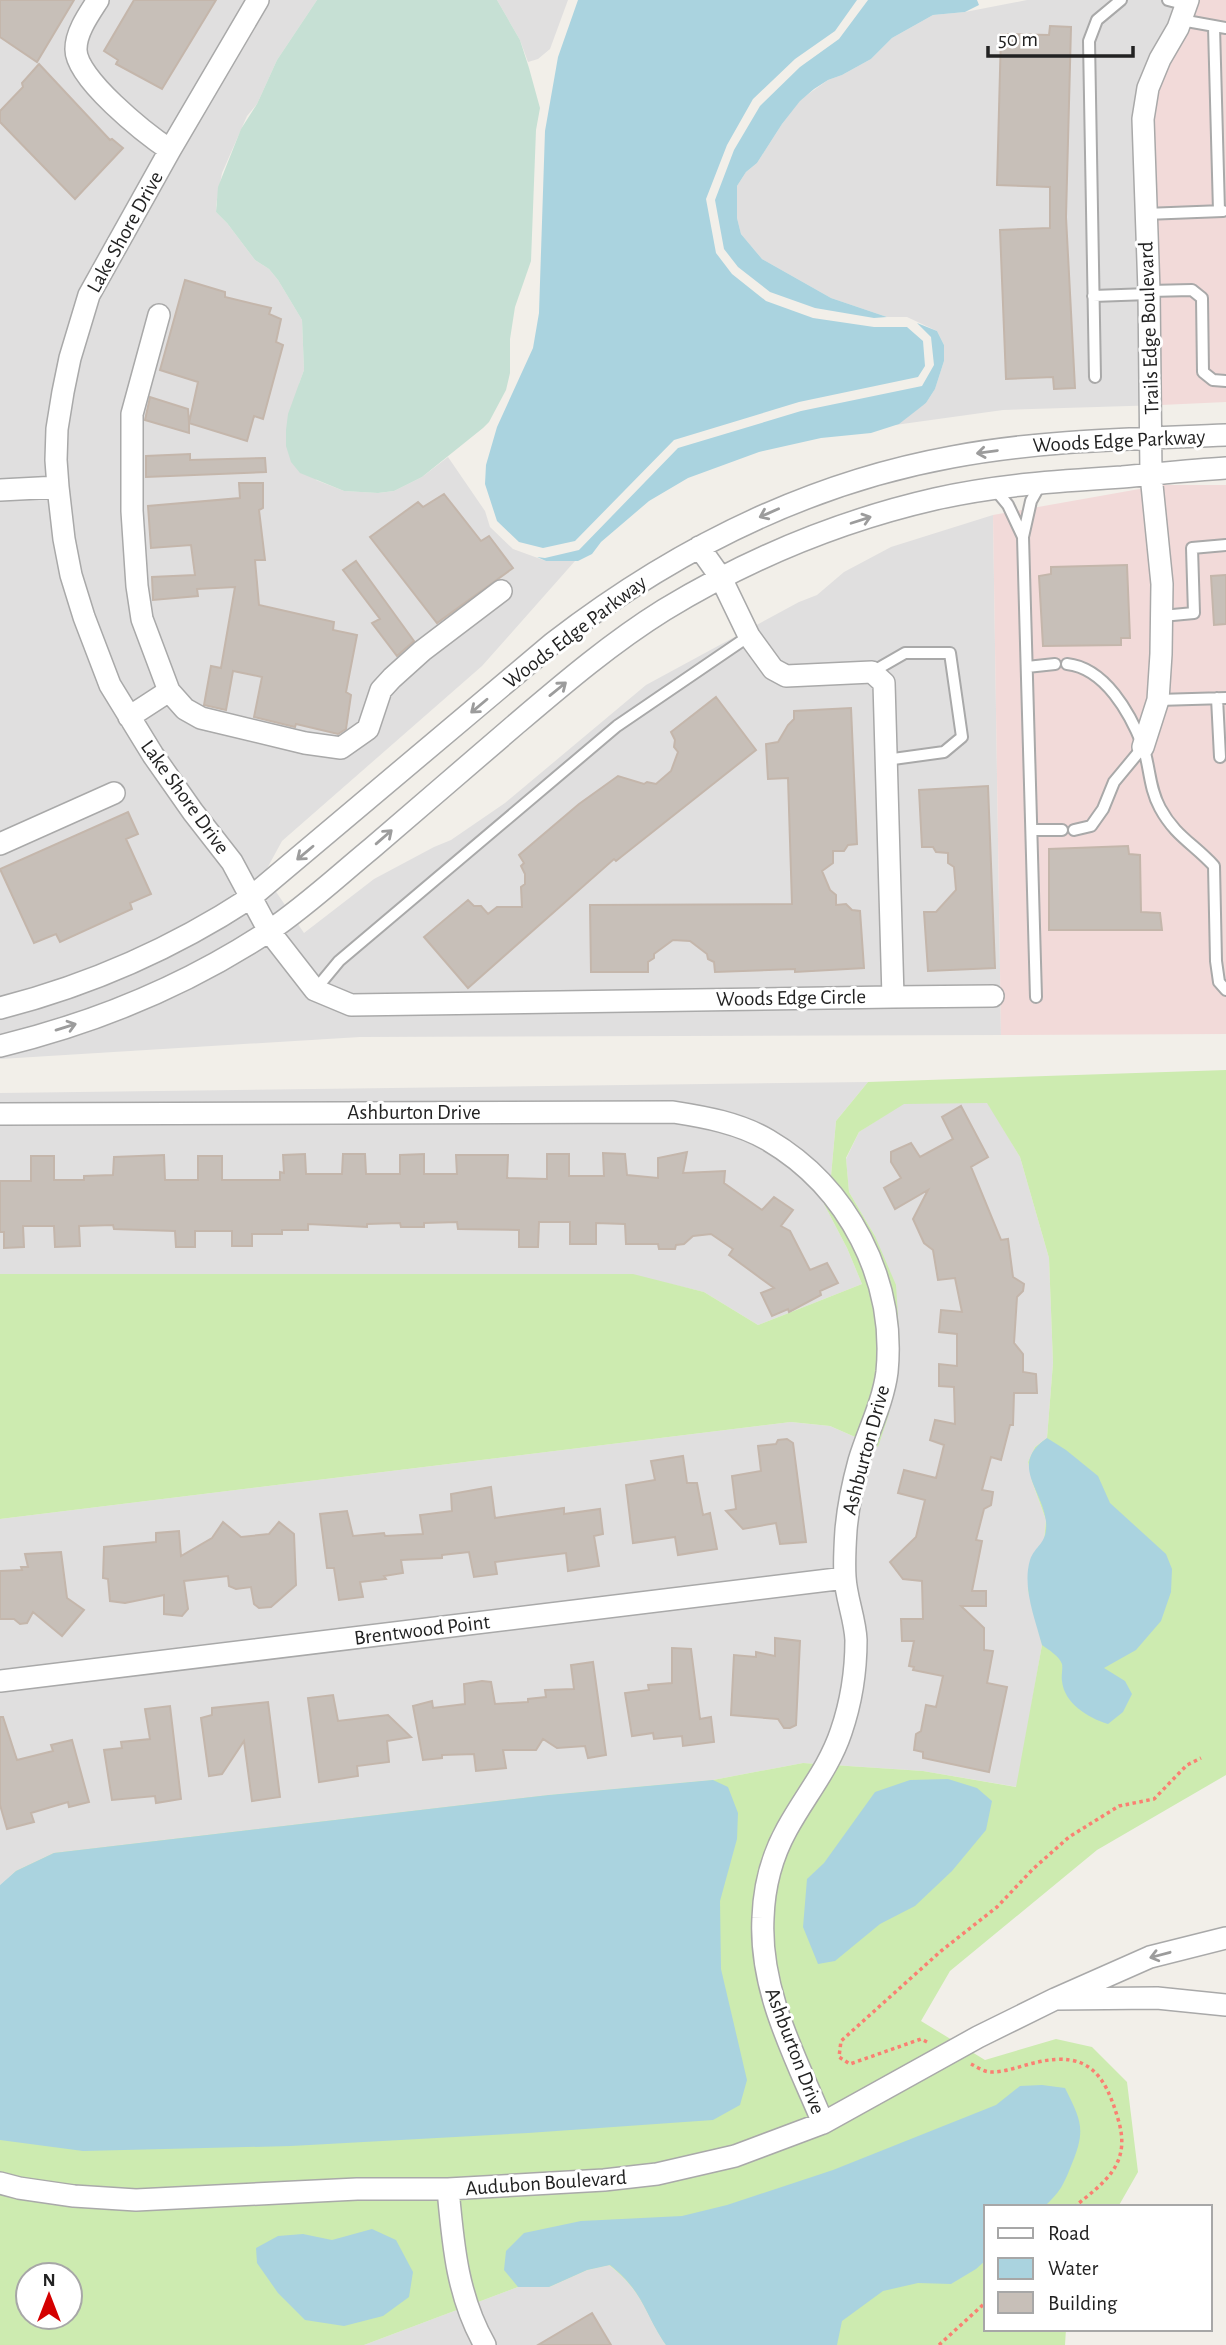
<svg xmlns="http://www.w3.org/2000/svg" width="1226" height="2345" font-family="'Alegreya Sans',sans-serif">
<rect width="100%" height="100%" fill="#f2efe9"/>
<path fill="#e0dfdf" d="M0,0H317L277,60L257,104L247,116L222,173L216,205V212L227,223L255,260L269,269L278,280L302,320L304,370L299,384L316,480L344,491L378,493L394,491L422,477L448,457L485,511L490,527L513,549L546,561H575L482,666L282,841L264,874L304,933L374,879L434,847L451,840L505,803L646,685L799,602L817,595L844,572L891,547L993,515L1001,1035L360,1037L0,1059Z
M497,0H568L550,49L538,59L528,62L520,40Z
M1027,0H1197L1161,405L1003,410L895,425L926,403L935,389L944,361V345L937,331L907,317H887L831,298L762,259L741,234L737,218V186L746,172L757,163L782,124L800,100L828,80L842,75L871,59L892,38L933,15L965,12Z
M868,1082L836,1121L831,1176L824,1204L847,1248L862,1284L758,1325L704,1292L633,1275L0,1274V1093Z
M904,1103H988L1020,1157L1049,1258L1053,1363L1047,1438L1035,1447L1028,1462L1032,1481L1046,1520L1044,1541L1031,1559L1028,1590L1042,1645L1017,1787L923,1771L803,1763L713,1780L549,1795L16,1871L0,1885V1519L791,1422L830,1426L878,1447L875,1236L849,1192L846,1159L859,1132Z
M609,2265L624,2277L640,2295L666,2345H364L518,2287H549L587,2270Z"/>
<path fill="#f2dad9" d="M1196,0H1226V402L1161,405L1143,121Z
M1162,485H1226V1034L1001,1035L993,515Z"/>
<path fill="#cdebb0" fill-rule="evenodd" d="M1226,1070V1775L1097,1850L950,1971L921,2021L985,2060L1056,2039L1092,2047L1127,2082L1138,2172L1118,2207H986V2329H1066L1065,2345H666C644,2312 644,2292 609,2265L587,2270L549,2287H518L364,2345H0V1886L16,1871L54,1853L549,1795L713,1780L803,1763L923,1771L1016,1787L1042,1645L1028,1590L1031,1559L1044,1541L1046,1520L1032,1481L1028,1462L1035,1447L1047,1438L1053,1363L1049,1258L1020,1157L987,1103L904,1104L859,1132L846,1158L849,1192L875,1236L896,1285L900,1348L889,1414L878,1447L830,1426L791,1422L0,1519V1274H633L704,1292L758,1325L862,1284L847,1248L824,1204L831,1176L836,1121L868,1082ZM28,2275H70V2317H28Z"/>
<path fill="#c6e0d4" d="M317,0H497L520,40L529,68L540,108L536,130L531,261L515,307L510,339V373L506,390L489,422L483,428L422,477L394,491L378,493L344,491L300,473L291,462L286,446V430L288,414L304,370L302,320L278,280L269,269L255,260L227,223L216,212L218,187L241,129L257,104L277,60Z"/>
<path fill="#aad3df" d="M578,0H857L835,31L795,59L753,99L727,145L706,199L716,253L732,274L766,301L813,318L874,327H907L923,341L925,366L918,377L799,402L674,440L575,541L543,548L519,542L497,521L485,484L486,465L497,427L533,348L539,313L545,131L558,57Z
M868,0H977L979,5L965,12L933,15L892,38L871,59L842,75L828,80L814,89L800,101L782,124L757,163L746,172L737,186V218L741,234L762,259L831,298L887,317L874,318L815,308L770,292L738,267L724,249L715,200L734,150L760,106L800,67L839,39Z
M917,323L937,331L944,345V361L935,389L926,403L899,424L871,433L821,438L759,452L688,478L649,501L601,542L592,554L578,561H546L537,557L545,558L579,550L678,448L801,411L922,386L934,365L931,337Z
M1047,1438L1066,1450L1098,1476L1110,1503L1166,1554L1172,1569L1171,1592L1161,1621L1136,1650L1104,1668L1125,1681L1132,1694L1123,1712L1108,1724C1088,1718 1064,1703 1062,1681C1061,1676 1063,1669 1062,1664C1059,1656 1049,1650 1042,1645C1035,1619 1022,1587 1030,1560C1036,1544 1048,1544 1046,1521C1042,1488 1009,1464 1047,1438Z
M948,1779L977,1788L992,1801L986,1830L952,1871L915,1906L880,1924L835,1961L818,1964L803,1927L807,1879L824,1863L875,1792L910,1780Z
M713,1780L728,1787L738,1813L737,1839L720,1901L721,1969L747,2080L740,2105L713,2120L528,2133L291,2146L83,2151L0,2140V1885L16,1871L54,1853L549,1795Z
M1042,2085L1065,2088C1082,2122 1086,2130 1071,2166C1063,2186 1060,2192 1044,2207H986V2260L976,2269L951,2284L918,2283L883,2291L842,2321L837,2345H666C644,2313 644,2292 610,2265L587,2270L549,2287H518L504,2270L506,2251L524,2233L581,2221L682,2216L727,2205L833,2170L996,2105L1020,2086Z
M372,2229L396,2240L413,2272L409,2297L383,2316L344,2326L305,2320L278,2293L257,2263L256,2248L278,2236L303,2234L332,2240Z"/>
<path fill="#c7bfb8" stroke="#c4b6ab" stroke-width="2" d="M0,0H74L37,62L0,37Z
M134,0H216L162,89L116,64L118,60L104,51Z
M1050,26L1071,27L1066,217L1075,388L1054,389L1053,377L1006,379L1000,230L1050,228V187L997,185L1001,34L1049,35Z
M39,64L110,140L112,139L123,148L75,199L0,122V111L23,87L22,83Z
M185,280L225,292V297L271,308L269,314L281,319L276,342L283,345L263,419L254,416L247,441L189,423V433L145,420L150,397L188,409L189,423L198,382L160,370Z
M190,454V460L265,458L266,472L146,477V456Z
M239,483H263V508L259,510L265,560H255L259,605L334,622L333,630L357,635L346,692L351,695L346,729L338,734L296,724L295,727L254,717L262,677L233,671L226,710L204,705L211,666L221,668L235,587L197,589L198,596L153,600L152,577L195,575L191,545L151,548L148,506L240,498Z
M444,494L481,541L489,536L513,568L437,623L370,537L418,502L423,507Z
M356,561L414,641L397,656L372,623L380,619L343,570Z
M1127,565L1130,638H1121V645L1043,646L1039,576L1051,574V567Z
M1226,575V624L1214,625L1211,576Z
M716,697L756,750L616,861L614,859L468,988L424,937L468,900L474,906H481L488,914L497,907H522L521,887L525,884V874L521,866L524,863L519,855L579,804L618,776L644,784L647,782L656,784L671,771L678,752L674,747L675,740L671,732Z
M851,708L857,844L848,845L844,851H833V863L822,871L830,890L836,895V905L846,904L852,910L860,911L864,968L795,972V969L715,972L714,962L708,959L707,954L690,941L673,940L654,954V958L648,962V972H591L590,905L792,904L788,778L768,779L766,744L778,742L788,725L794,719V711Z
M988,786L995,968L928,971L924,912H936L956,890L954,867L948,863V853L936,852L933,847H922L919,790Z
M128,812L138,834L126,839L151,894L130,903L132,909L60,942L56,934L34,943L0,869Z
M1128,846L1129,854L1140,855L1141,912L1160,913L1162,930H1049V849Z
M961,1106L988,1157L971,1167L1001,1240L1008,1239L1013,1277L1024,1284L1023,1291L1017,1297L1014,1343L1023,1354V1372L1036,1374L1037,1393H1014L1013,1425H1010L1001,1460L991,1457L982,1490L993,1492L991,1505L984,1509L976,1540L982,1541L972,1591H986V1606H961L984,1628V1650L993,1651L987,1683L1007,1687L989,1772L923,1758V1752L914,1750L916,1734L921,1731L926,1705L936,1707L943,1676L913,1670L914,1667L909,1666L914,1641H902L901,1619H923L922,1581L903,1579L890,1562L916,1537L925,1500L898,1493L904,1470L936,1478L944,1445L930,1440L935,1420L955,1424L954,1387L939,1386V1364L957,1366V1334L939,1332L941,1310L962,1312L955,1278L938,1280L933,1250L924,1243L913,1219L928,1190L895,1209L884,1188L901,1178L891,1162V1152L911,1143L920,1157L953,1139L942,1117Z
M687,1152L683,1173L725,1171L724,1183L762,1210L774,1197L793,1210L781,1226L790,1231L810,1270L827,1263L838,1283L820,1291L821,1295L789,1312L788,1309L772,1316L761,1293L774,1288L729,1255L733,1249L711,1234L693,1236L684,1244L676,1245L675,1249H659L658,1244H626L625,1224L596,1223V1244H570V1222H539L538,1247H519V1230L458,1229L457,1222L424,1223V1227H401L400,1223L367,1224V1227L308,1224V1230H282V1234H252V1246H232V1231H195V1247H176L175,1231L114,1229L113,1225L79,1226L80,1246L55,1247L54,1226H23L24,1247L4,1248V1232H0V1181H31V1156H54V1180H84V1176L113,1175L114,1157L164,1155L165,1180H198V1156H222V1180H280V1172L284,1173L283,1155L305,1154L306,1174H342L343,1154H365L366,1174H400V1155L424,1154V1174H457L456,1155H508L507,1178L547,1179V1154H569V1176H604L603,1153L625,1154L627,1175L658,1178V1158Z
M787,1439L793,1443L806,1542L780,1544L776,1523L743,1529L726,1511L736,1509L732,1476L761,1471L758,1446L776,1444L778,1440Z
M683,1456L687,1483H697L703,1515L710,1513L717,1549L678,1555L675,1537L633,1543L626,1485L655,1480L651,1461Z
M491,1487L495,1518L564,1508V1514L600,1509L603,1534L594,1536L599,1566L568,1571L566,1553L495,1562L497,1574L474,1577L469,1552L442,1555V1558L401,1560L403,1573L384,1576L386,1579L360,1582L363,1597L339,1600L334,1568H327L320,1514L347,1511L353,1536L384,1533L385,1536L423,1534L420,1515L452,1511L451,1494Z
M223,1522L241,1537L269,1534L279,1522L294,1534L296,1585L271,1607L259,1608L254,1604L251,1587L236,1589L229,1586L228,1576L184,1581L188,1609L182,1616L164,1614V1595L125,1603L110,1601L108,1579L103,1578L104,1547L156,1542V1533L179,1531L181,1556L212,1538Z
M61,1552L67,1598L84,1610L62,1636L33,1612L27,1623L20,1624L14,1619H0V1571L22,1570L21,1567H28L25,1554Z
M775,1638L800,1641L796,1725L790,1728H784L778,1719L731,1715L734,1655L756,1657V1652L775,1656Z
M672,1648L691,1649L700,1719L711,1717L714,1742L683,1746L682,1736L654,1739L653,1733L632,1736L625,1693L649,1690L648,1685L672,1683Z
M593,1662L606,1755L588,1758L585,1746L557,1748L543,1739L536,1750H503L506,1768L476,1771L474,1754L442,1755V1758L423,1760L413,1706L432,1701L433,1708L465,1704L464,1684L482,1681L491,1682L495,1704L528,1702V1699L546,1697L545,1690L574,1689L571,1665Z
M333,1695L338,1721L388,1715L411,1737L387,1741L389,1762L357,1766L358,1776L319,1782L308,1698Z
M268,1702L280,1797L252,1801L244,1741L222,1774L209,1776L201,1718L212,1715V1708Z
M170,1706L181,1799L156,1803L155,1796L112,1800L104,1750L122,1748L121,1742L150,1739L145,1709Z
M0,1717H3L17,1760L53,1751L51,1745L72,1740L89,1802L69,1807L68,1802L31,1813L34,1822L7,1829L0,1805Z
M592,2313L611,2345H538Z"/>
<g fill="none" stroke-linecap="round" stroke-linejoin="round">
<g stroke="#a9a9a9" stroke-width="14">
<path id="service" d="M1168,0L1187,5
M1181,20L1226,28
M1214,27L1219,211
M1145,214L1223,211
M1149,291L1192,290L1202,298L1203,372L1213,380L1226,381
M1093,296L1149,294
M1095,377L1089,41L1097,20L1121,0
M994,488L1008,505L1023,537L1031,501L1041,483
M1023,537L1036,997
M1162,616L1194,613L1192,548L1226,545
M1067,664C1105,668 1130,713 1143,746C1150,767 1149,788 1160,808C1175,836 1194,844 1214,866L1216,961L1219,982L1226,990
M1027,667L1055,664
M872,672L905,653H950L962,737L944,752L886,760
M1217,698L1220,757
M1158,700L1226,698
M1032,830H1062
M1074,830L1091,826L1103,809L1114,782L1143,747
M315,990L339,961L617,726L749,636"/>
</g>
<g stroke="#a9a9a9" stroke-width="24">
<path id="minor" d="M98,0C89,14 76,32 76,49C75,78 146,134 170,150
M258,0L170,150L89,295L70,358L63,392L57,429L56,460L58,487L64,539L71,575L84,617L110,685L153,755L193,812L232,862L269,931L315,990L351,1005L893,997L884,683L872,672L786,676L773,669L749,636L721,578L699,547
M159,315L132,414V511L137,586L142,619L169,691L185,709L201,718L305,743L341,748L368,729L381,690L392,678L422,651L501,591
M0,490L58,487
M129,717L169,691
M1143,747L1158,700L1161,654L1162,584L1151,475L1149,291L1143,119L1148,88L1160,59L1178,28L1188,0
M0,844L114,793
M893,997L993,996
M0,1008C90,985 172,949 250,898L553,643C671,552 804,484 952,457C1042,440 1135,439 1226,435
M0,1046C95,1023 187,985 269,931C305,907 338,876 372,848C420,807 467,766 515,725C562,685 611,643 664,610C748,559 839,521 935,499C996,485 1059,481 1122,477C1156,474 1191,470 1226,468
M0,1114L673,1112C705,1117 739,1123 768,1140C848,1187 896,1279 887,1372C883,1403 868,1431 859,1461C853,1483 848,1507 846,1530C845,1545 844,1562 845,1577C846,1598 855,1618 856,1640C856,1670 851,1703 841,1732C829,1768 805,1796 787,1829C772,1856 764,1887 763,1918C759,1991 796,2058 823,2123
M0,1681L845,1578
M1226,1938L1150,1957L1055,1999L1157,1998L1226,2005
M0,2183L19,2188L74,2196L136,2200L357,2189H448L604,2180L657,2174L735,2156L823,2123L978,2037L1055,1999
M448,2189C453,2244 457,2296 485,2345"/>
</g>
<path stroke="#fa8072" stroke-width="3.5" stroke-dasharray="3.5 3.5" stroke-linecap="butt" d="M927,2042L921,2039L850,2064L839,2057L841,2041L941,1951L997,1907L1033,1869L1069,1837L1119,1806L1154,1799L1187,1765L1201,1758
M971,2064C977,2067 984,2072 991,2072C1007,2072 1023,2065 1038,2062C1088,2051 1105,2074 1118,2119C1132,2164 1105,2182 1074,2207
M939,2345L986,2302"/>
<use href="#service" stroke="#fff" stroke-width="10"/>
<use href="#minor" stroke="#fff" stroke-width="21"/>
</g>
<defs><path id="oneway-shaft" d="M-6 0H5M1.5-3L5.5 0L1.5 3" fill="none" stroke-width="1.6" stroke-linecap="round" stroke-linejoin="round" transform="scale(1.75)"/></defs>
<g stroke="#9c9c9c">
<use href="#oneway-shaft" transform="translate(987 452) rotate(172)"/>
<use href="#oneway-shaft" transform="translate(769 513) rotate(156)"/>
<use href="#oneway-shaft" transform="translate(861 520) rotate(-18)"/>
<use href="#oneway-shaft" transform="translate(558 689) rotate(-39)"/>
<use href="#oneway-shaft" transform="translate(479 706) rotate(140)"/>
<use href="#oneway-shaft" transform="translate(384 837) rotate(-41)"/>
<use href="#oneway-shaft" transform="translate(305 853) rotate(140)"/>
<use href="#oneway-shaft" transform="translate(66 1027) rotate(-17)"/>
<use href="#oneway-shaft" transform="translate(1160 1955) rotate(165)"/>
</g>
<g text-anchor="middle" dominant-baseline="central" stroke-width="6" stroke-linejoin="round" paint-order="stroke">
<g font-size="21" fill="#222" stroke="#fff">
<text transform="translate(125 232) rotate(-61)">Lake Shore Drive</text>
<text transform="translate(1149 328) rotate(-92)">Trails Edge Boulevard</text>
<text transform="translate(1119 441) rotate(-3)">Woods Edge Parkway</text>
<text transform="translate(575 632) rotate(-37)">Woods Edge Parkway</text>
<text transform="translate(185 797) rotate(54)">Lake Shore Drive</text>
<text transform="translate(791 998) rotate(-1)">Woods Edge Circle</text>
<text x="414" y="1112">Ashburton Drive</text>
<text transform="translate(866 1450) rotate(-75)">Ashburton Drive</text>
<text transform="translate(422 1630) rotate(-7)">Brentwood Point</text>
<text transform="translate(795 2051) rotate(69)">Ashburton Drive</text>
<text transform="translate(546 2183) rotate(-4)">Audubon Boulevard</text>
</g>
</g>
<rect x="984" y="2205" width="228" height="126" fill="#ffffff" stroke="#a7a7a7" stroke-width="2"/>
<rect x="998" y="2228" width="35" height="10" fill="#ffffff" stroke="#a7a7a7" stroke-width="2"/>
<text x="1048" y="2240" font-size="21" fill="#222222">Road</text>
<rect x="998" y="2258" width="35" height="21" fill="#aad3df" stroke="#a7a7a7" stroke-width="2"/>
<text x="1048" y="2275" font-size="21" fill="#222222">Water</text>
<rect x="998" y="2292" width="35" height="21" fill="#c7bfb8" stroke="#a7a7a7" stroke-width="2"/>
<text x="1048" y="2310" font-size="21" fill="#222222">Building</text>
<g transform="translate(49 2296)"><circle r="33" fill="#ffffff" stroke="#a7a7a7" stroke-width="2"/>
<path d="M0-5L12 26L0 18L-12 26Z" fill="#d40000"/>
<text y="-10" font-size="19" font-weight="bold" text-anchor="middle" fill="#222222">N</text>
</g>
<path d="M988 46v10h145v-10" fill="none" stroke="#222222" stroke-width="3.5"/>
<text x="998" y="46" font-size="21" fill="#222222" stroke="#ffffff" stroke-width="5" paint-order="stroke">50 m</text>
</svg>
